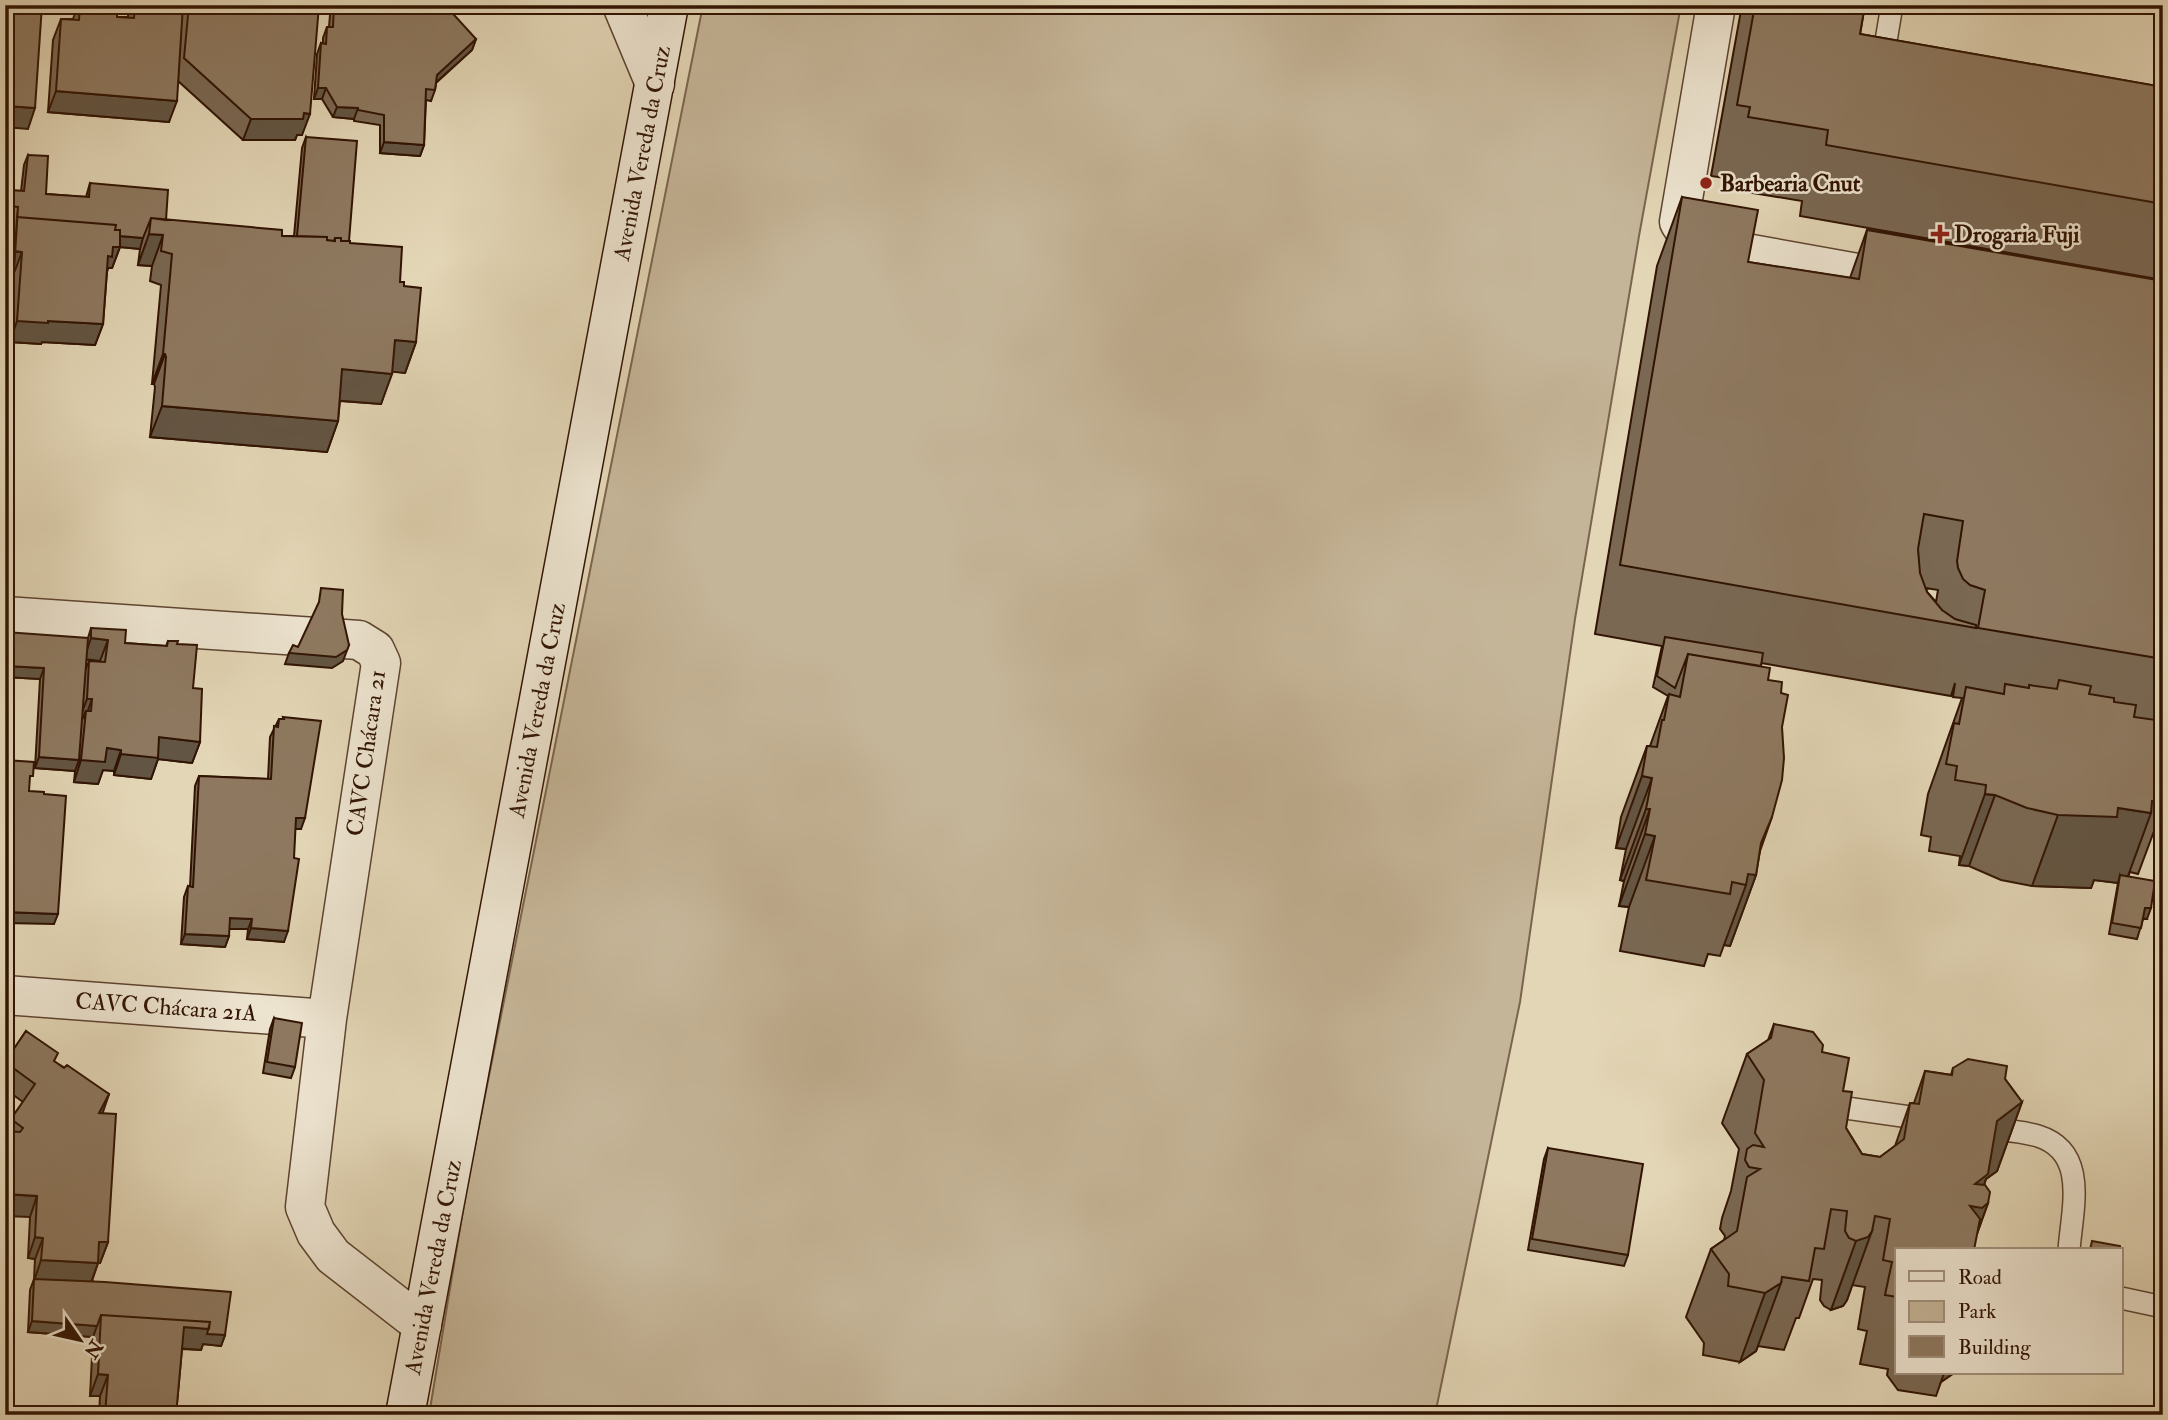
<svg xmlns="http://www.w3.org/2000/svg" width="2168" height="1420" font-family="'IM FELL Double Pica',serif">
<rect width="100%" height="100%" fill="#e3d6b6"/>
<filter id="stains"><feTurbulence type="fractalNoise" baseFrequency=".00286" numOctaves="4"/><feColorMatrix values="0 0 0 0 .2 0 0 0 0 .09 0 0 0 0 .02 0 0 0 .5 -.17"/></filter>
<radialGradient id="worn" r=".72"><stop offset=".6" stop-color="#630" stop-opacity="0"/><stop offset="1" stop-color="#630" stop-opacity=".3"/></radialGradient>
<path fill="#c5b598" stroke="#7b644e" stroke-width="2" d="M703,5H1681L1639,236L1575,619L1520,1002L1435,1415H429L467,1186Z"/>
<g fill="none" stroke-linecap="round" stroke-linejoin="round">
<g stroke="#5e4430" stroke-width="24">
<path id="lane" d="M1882,65L1892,5
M1846,1108L1931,1120
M1984,1128C2001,1130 2021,1131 2038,1136C2089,1152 2072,1209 2069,1250
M2121,1298L2163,1307"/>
</g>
<g stroke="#5e4430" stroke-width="41">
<path id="street" d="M622,5L655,84
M1716,5L1679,222L1690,239L1712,247L1902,281
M5,616L359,640L375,650L381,663L327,1019L305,1207L316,1233L333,1256L422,1325
M5,995L327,1019"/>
</g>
<g stroke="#311403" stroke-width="41">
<path id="secondary" d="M405,1415L669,5"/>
</g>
<use href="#lane" stroke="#ede4d0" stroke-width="21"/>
<use href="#street" stroke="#ede4d0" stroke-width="38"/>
<use href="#secondary" stroke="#ede4d0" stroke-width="38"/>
</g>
<path fill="#7a6853" stroke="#311403" stroke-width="2" fill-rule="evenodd" d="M78,5H117V17H128L129,5H319L302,135H297L295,140H243L178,81L169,122L48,112L53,40L61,19H73Z
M333,5L476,39L472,50L436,83L435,90L431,101L426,100L424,145L420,156L380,153V125L354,121V119L333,117L322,99H314L317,54L321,43L323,44V38L327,27H329L330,15Z
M1742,5H1865L1860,34L2163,87V280L1800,216L1802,201L1722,188L1725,178L1711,176Z
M306,137L350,243L400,282L416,342L405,373L392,371L381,404L340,401L338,421L327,452L150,437L155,387L154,384H152L161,285L150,281L152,266L138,265L140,249L120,247L112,268H108L107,272L103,324L95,345L42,342L41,344L10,342L8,366L5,375V199L8,190L21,191L24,165L28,155L46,194L86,197L90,183L166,220L282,236H294L302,148Z
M1682,197L1748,262L1850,278L1867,230L2163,281V807L2138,874L2130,872L2128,877L2147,919H2143L2137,939L2109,934L2118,883L2094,880L2091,888L2032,886L2001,880L1969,866L1959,865L1960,856L1929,851L1931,837L1921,835L1928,794L1962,698L1953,697L1955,683L1951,696L1761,663V666L1768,680L1760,851L1756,875L1730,946L1724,945L1720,956L1708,954L1704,966L1620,951L1629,907L1619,906L1624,881L1620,880L1626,849L1616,848L1621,817L1647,746H1650L1668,696L1653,687L1662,646L1595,634L1657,266ZM1926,588L1938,590L1936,602L1927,592Z
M91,628L125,643L166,646L168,641L177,644L193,688L200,742L192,763L158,759L151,779L114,775V771L103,770L98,784L74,782L75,771L35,768L40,679L5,677L88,638ZM86,660L100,661V662L89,661L85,671Z
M283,717L301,829H295L284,942L247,939L248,929H229V936L225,947L181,944L184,897L188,886L190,887L195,786L199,776L268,779L270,737L279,719H283Z
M274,1018L295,1067L291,1078L263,1073L270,1029Z
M1774,1024L1822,1052L1843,1091L1846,1128L1862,1154L1880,1157L1895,1146L1910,1103H1914L1925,1071L1951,1075L1953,1068L2005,1079L2022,1102L1997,1171L1986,1179L1984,1185L1988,1203L1977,1234L1897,1250V1373H1954L1941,1382L1936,1396L1898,1390L1887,1375L1888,1369L1860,1364L1867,1331L1858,1329L1865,1287L1852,1285L1847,1300L1843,1306L1831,1310L1824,1306L1820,1300L1822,1280L1813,1279L1799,1318H1796L1784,1350L1758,1346L1756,1351L1740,1362L1703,1355L1704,1343L1686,1317L1711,1249L1724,1240L1725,1236L1720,1229L1722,1218L1731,1191L1739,1149L1722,1123L1747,1054L1768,1040Z
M26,1031L55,1062L109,1094L102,1113L108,1242L100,1263H98L92,1281L225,1335L221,1346L203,1344L201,1350L182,1349L176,1415H99L100,1396H90L93,1337L28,1332L30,1290L34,1279L35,1259L28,1258L30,1217L6,1131L11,1119L23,1102L5,1089V1063Z
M1548,1148L1628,1255L1624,1266L1528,1250L1544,1159Z"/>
<path fill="#635543" stroke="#311403" stroke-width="2" d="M476,39L472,50L433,85L437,75Z
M318,88H326L322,99H314Z
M56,91L177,101L169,122L48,112Z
M5,106L35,108L28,129L5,127Z
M337,107L358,108L354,119L333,117Z
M304,113L310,114L302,135H297L295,140H243L251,119Z
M384,142L424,145L420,156L380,153Z
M14,227L143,238L140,249L120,247L112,268H108L105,278Z
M149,234L163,235L152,266L138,265Z
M13,251L22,252L14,273Z
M17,321H48L103,324L95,345L42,342L41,344L10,342Z
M395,340L416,342L405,373L384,371Z
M163,354H165L154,384H152Z
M342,369L392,374L381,404L331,400Z
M162,406L338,421L327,452L150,437Z
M91,638L108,640L100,661L84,659Z
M349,645L343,661L332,668L285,664L289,653Z
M5,666L44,668L40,679L5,677Z
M87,699H92L85,719L86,711L82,720H79Z
M159,737L200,742L192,763L158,759L151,779L114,775L121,754Z
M107,748L121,750L114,771L103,770L98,784L74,782L81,760Z
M39,757L79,760L75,771L35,768Z
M1642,776L1652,778L1626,849L1616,848Z
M1985,794L1995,795L1969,866L1959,865Z
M2118,808L2151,813L2125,884L2120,875L2118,883L2094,880L2091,888L2032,886L2058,815Z
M1646,809H1650L1624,881L1620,880Z
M1772,817L1752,874L1756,875L1730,946L1724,945L1746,885L1744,884Z
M296,818H305L301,829H292Z
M5,832L10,833L6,843H5Z
M1645,834L1655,836L1629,907L1619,906Z
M2145,908H2151L2147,919L2141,918Z
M5,912L58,914L54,924L5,923Z
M230,918L252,919L248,929H226Z
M251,928L288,931L284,942L247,939Z
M185,934L229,936L225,947L181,944Z
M109,1094L102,1115L99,1113Z
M2022,1102L1997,1171L1986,1179L1976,1207L1988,1203L1971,1250H1953L1997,1121Z
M5,1194L37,1196L30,1217L5,1216Z
M1872,1231L1847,1300L1843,1306L1831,1310L1856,1241Z
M35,1237L43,1238L35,1259L28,1258Z
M99,1242H108L100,1263H92Z
M41,1260L98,1263L90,1285L34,1281Z
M1781,1283L1756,1351L1740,1362L1765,1293Z
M32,1321L97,1326L93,1337L28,1332Z
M184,1327L209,1329L225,1335L221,1346L203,1344L201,1350L176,1348Z
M1944,1373H1954L1941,1382Z
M98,1374L108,1375L100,1396H90Z"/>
<path fill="#8e7960" stroke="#311403" stroke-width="2" d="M5,5H42L35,108L5,106Z
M80,5H117V17L134,18L135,5H183L177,101L56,91L61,19L79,20Z
M189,5H319L310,114L304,113L303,119H251L184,58Z
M334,5H445L476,39L437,75L435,90L426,89L424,145L384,142V115L358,110V108L337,107L326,88H318L321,43L326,44L327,27H333Z
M1755,5H1865L1860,34L2163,87V204L1826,145L1828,130L1748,117L1750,107L1737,105Z
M306,137L357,141L349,241H341V238H335L334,241L327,240V237L297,236Z
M28,155L48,156L46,194L89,197L90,183L168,190L166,220L151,218L143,238L120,236V230H115L116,225L17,217L18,207L7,206L8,190L24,191Z
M1682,197L1758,210L1748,262L1859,279L1867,230L2163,281V659L1978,628L1985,590L1970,585L1963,579L1958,568L1957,561L1963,521L1924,514L1918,549L1920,573L1927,592L1942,610L1955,619L1976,625V628L1620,565Z
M5,206L18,207L8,366H5Z
M17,217L116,225L115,230H120V247H113L112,257L108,256L103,324L48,321V323L17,321L22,252L15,251Z
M151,218L282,230V236L327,237V240L335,241V238H341V241H350V243L402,247L400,282H404V286L421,288L416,342L395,340L392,374L342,369L338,421L162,406L166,357L165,354H163L172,254L161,251L163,235L149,234Z
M321,588L343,590L342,614L349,645L347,650L336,657L289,653L293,645L298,647L319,602Z
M91,628L126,630L125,643L167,646L168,641H178L177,644L197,645L193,688L202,689L200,742L159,737L158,758L121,754V750L107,748L105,762L81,760L86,711H91L92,699H87L89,661L105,662L108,640L91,638Z
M5,632L88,638L79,760L39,757L44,668L5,666Z
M1665,637L1763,653L1761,666L1688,654L1675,688L1657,676Z
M1688,654L1770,668L1768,680L1782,682L1781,693L1788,695L1782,727L1784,758L1782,780L1772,817L1761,843L1756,875L1748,874L1746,885L1732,882L1730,894L1646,880L1655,836L1645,834L1650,809H1646L1652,778L1642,776L1647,746L1657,747L1662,720H1664L1669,694L1680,697Z
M2059,680L2091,686L2089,694L2114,698V702L2136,705L2134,717L2163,721V802L2152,801L2151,813L2118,808L2117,817L2058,815L2027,808L1995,795L1985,794L1986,785L1955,780L1957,766L1946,764L1954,723L1959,724L1966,687L2004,694L2005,684L2029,688V685L2057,689Z
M283,717L321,721L305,818H296L294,858L299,859L288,931L251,928L252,919L230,918L229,936L185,934L188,886L193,887L199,776L271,779L274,726L278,727L279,719H284Z
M5,760L34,762L33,776H30L29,791L44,792V794L66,796L58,914L5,912V842H8L10,833L5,832Z
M2120,875L2155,881L2151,908H2145L2141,928L2112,923Z
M274,1018L302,1023L295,1067L267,1062Z
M1774,1024L1813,1032L1823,1045L1822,1052L1849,1058L1843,1091L1852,1092L1846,1128L1862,1154L1880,1157L1904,1139L1910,1103L1919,1104L1925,1071L1952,1075L1953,1068L1968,1059L2007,1066L2005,1079L2022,1102L1997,1121L1988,1174L1975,1184L1985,1185L1990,1192L1988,1203L1982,1208L1970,1206L1980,1219L1974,1250H1897V1297L1885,1295L1892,1262L1883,1260L1890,1219L1875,1216L1872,1231L1868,1237L1856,1241L1849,1238L1845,1231L1847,1211L1831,1209L1824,1249L1815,1248L1809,1281L1782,1277L1781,1283L1765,1293L1728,1286L1729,1274L1711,1249L1737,1231L1747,1177L1760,1169L1749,1167L1745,1160L1747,1149L1753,1145L1764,1147L1755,1133L1764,1080L1747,1054L1771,1038Z
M26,1031L58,1053L54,1061L64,1068L67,1065L109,1094L99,1113L116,1114L108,1242H99L98,1263L41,1260L43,1238L35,1237L37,1196L5,1194V1131L20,1132L23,1128L11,1119L35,1084L5,1062Z
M1548,1148L1643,1164L1628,1255L1532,1239Z
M2092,1241L2120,1246V1250H2090Z
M34,1279L105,1282L231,1292L225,1335L207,1334L210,1322L101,1315L97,1326L32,1321Z
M101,1315L210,1322L209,1329L184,1327L176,1415H105L108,1375L98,1374Z"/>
<g fill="#8f2418" stroke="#ede4d0" stroke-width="2.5">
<circle cx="1706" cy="183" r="7"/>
<path d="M1936.5 223.5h7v7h7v7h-7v7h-7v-7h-7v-7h7z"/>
</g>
<g text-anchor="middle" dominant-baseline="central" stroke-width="5" stroke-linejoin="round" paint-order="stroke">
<g font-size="23" fill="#311403" stroke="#ede4d0">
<text transform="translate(642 153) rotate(-79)">Avenida Vereda da Cruz</text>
<text transform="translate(537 710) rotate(-79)">Avenida Vereda da Cruz</text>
<text transform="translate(366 753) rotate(-82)">CAVC Chácara 21</text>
<text transform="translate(166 1007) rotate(4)">CAVC Chácara 21A</text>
<text transform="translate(433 1267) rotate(-79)">Avenida Vereda da Cruz</text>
</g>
<g font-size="23" font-weight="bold" fill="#311403" stroke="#ede4d0" text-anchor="start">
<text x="1720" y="183">Barbearia Cnut</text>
<text x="1954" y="234">Drogaria Fuji</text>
</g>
</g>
<rect width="2168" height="1420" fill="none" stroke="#e3d6b6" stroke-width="28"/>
<rect x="7" y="7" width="2154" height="1406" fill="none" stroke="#311403" stroke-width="3.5"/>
<rect x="14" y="14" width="2140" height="1392" fill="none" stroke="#311403" stroke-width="2"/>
<rect x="1895" y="1248" width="228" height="126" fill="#ede4d0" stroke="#a2917e" stroke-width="2"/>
<rect x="1909" y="1271" width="35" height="10" fill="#ede4d0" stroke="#a2917e" stroke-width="2"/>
<text x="1958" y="1284" font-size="21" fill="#311403">Road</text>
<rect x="1909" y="1301" width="35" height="21" fill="#c5b598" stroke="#a2917e" stroke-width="2"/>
<text x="1958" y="1318" font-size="21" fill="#311403">Park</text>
<rect x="1909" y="1336" width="35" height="21" fill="#8e7960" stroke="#a2917e" stroke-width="2"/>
<text x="1958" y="1354" font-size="21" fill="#311403">Building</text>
<g transform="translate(80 1340) rotate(124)" stroke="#ede4d0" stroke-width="5" paint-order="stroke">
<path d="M0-5L12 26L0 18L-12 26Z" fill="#311403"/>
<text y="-10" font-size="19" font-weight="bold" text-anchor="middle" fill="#311403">N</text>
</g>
<rect width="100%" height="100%" filter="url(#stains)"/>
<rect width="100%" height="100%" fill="url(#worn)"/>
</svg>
